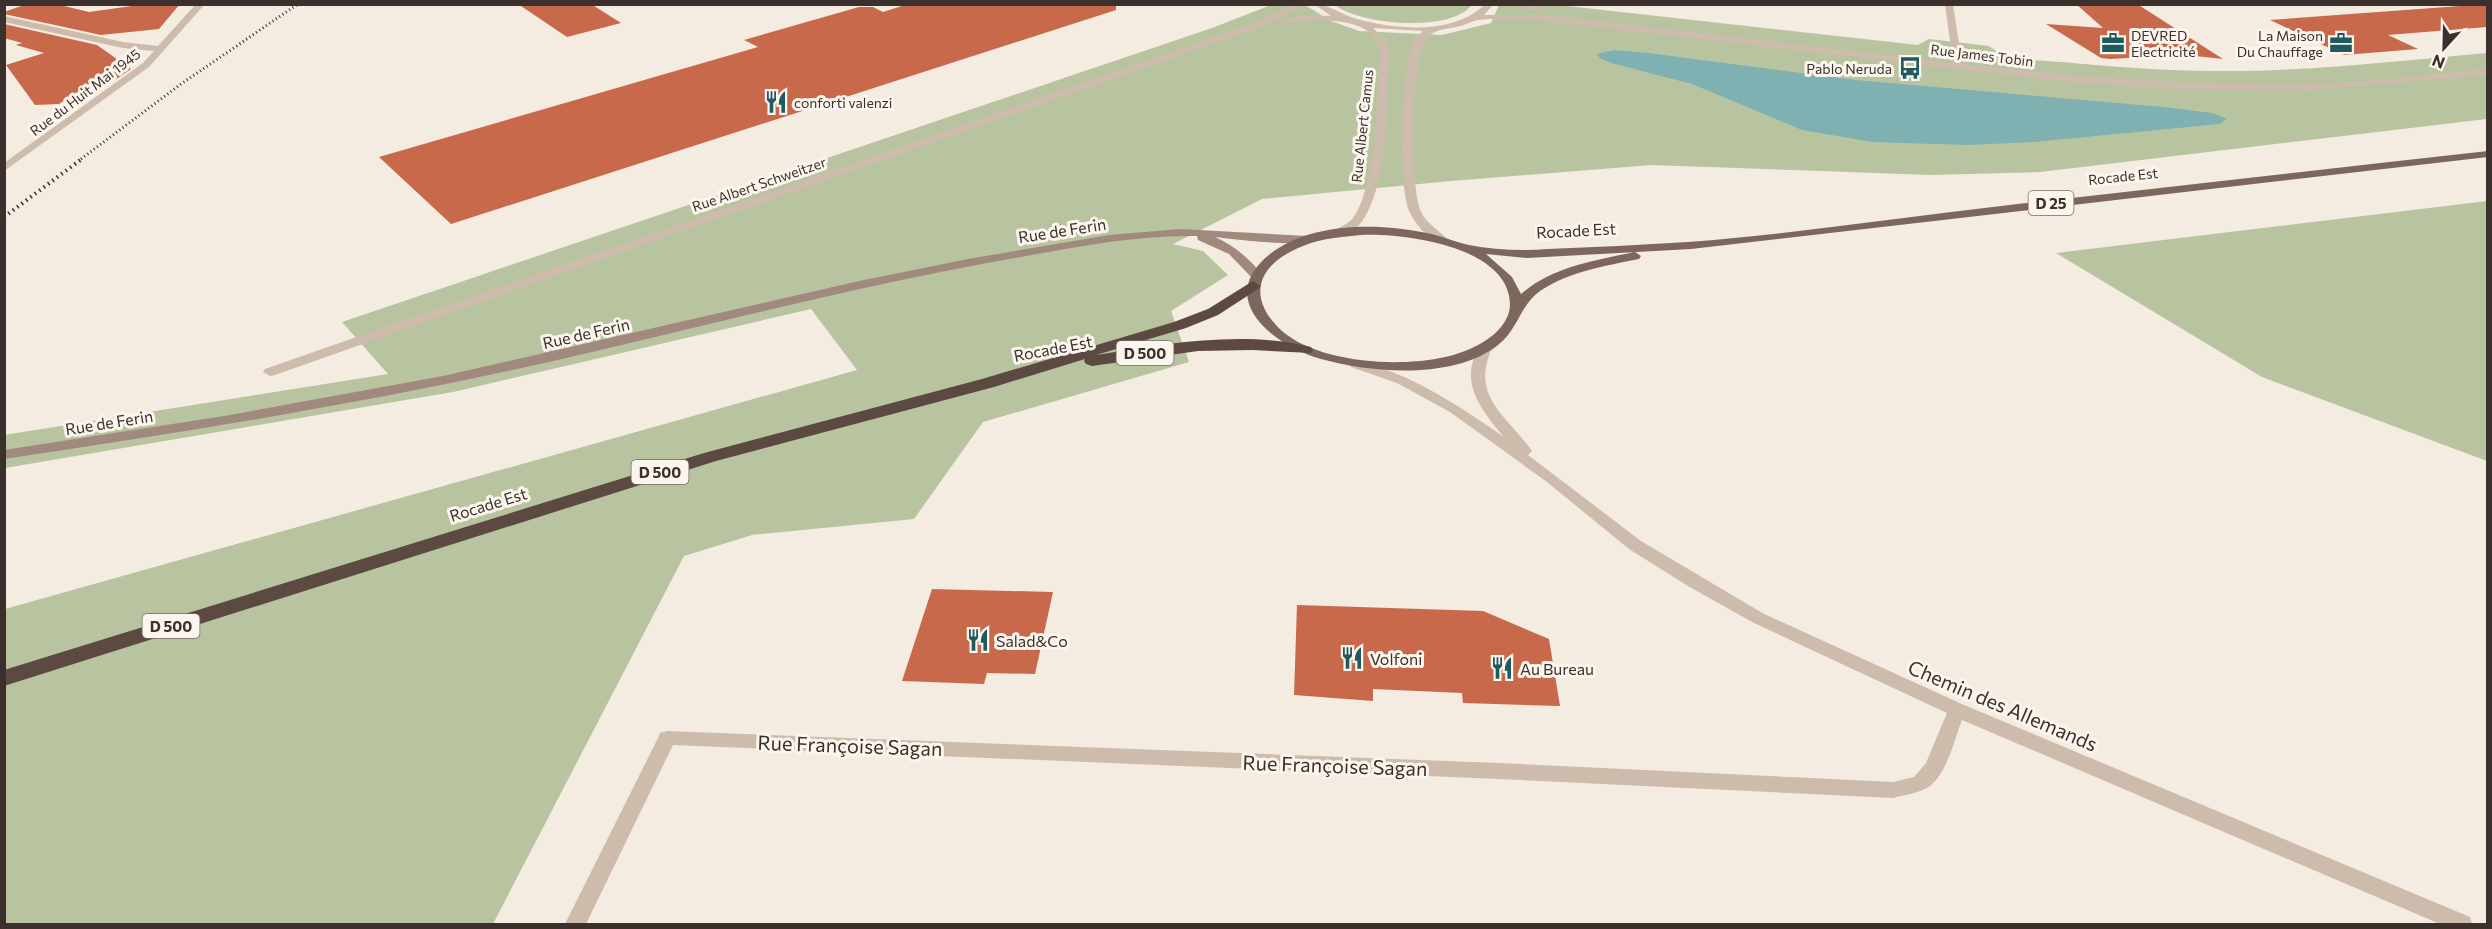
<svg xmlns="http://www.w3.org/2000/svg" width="2492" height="929" font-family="Commissioner,sans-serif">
<rect width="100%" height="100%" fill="#f4ebe1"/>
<path fill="#b8c4a0" d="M1271,5H1305L1331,21L1359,31L1442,35L1491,23L1499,5H1558L1918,45L1929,39L1989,46C2010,63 2046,60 2072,63C2119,67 2166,71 2214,71C2305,72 2397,61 2487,53V119L2040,172L1931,175L1651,165L1451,181L1262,199L1173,244L1203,251L1228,275L1171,311L1189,362L983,422L914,519L752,535L684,556L493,924H5V609L857,370L811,309L453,392L5,468L4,435L388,374L342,322L1212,28Z
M1335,5H1472C1449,33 1361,25 1335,5Z
M2487,201V461L2262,377L2056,253Z"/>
<path fill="#7fb0b2" d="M1614,50L1648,53L1856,80L2163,107L2212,113L2227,119L2219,124L2034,142L1968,145L1873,142L1802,130L1692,84L1611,63L1600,58L1597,54Z"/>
<path fill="#c8694b" d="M27,4H56L89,12L146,4H180L159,29L101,35L4,14V12Z
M518,4H591L621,23L567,37Z
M908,4H1116V10L451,224L379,157L758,47L744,40L859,7H873L883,12Z
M2076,4H2137L2223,59L2167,53H2156L2147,57L2110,59L2101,58L2046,24L2103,28Z
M2487,4V27L2388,35L2418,49L2344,55L2270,20Z
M4,24L97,45L131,69L112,82L94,83L85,87L59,104L35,105L6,65L44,53L16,45L22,43L4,38Z
M932,589L1053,592L1035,674L987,673L984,684L902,681Z
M1297,605L1483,611L1549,639L1560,706L1463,703L1462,693L1373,689V701L1294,695Z"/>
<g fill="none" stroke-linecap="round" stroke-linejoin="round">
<path fill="#cdbbac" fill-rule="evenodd" d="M196,4H205L149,67L4,171V163L143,63L154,51L123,48L4,22V16L123,42L158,46Z
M1294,4H1306L1260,27L275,375L270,376L263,372L265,369L1254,23Z
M1314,4C1329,4 1342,15 1357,19C1396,30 1455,35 1485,4H1494L1484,15H1547L1953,63L1945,4H1953L1962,64C2077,77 2191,86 2306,84C2367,83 2428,74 2488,69V75L2309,90L2168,89L2069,82L1547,21C1524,20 1501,17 1478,20C1471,21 1464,26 1456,27C1447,29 1438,29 1430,35C1409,50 1411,180 1419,206C1423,222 1437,228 1448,240L1442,244C1427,239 1413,222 1408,208C1398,178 1401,76 1412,46C1414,40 1418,35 1423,31L1373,28L1387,42L1390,53C1386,99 1389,182 1363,220C1358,228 1347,235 1337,238L1331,234C1337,227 1348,225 1353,218C1377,185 1377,95 1380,53C1376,12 1309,20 1280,24L1276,21L1306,15L1331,16Z
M1513,4H1529L1545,10L1541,13Z
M1486,342L1493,346C1469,397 1506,414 1532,451L1528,455L1641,541L1764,614L1964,705L2470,917L2472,924H2440L1962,720C1954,740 1946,779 1925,789C1915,794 1903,795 1893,798L1499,779L673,745L586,924H565L658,738L660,733L667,731L1499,763L1893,782L1914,777L1926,763L1947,713L1752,622L1688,586L1629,549L1547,482L1450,412L1397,383L1351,367L1349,364L1356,360C1411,374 1458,405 1504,437C1485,415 1461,386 1475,356C1477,349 1479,344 1486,342Z"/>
<path fill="#a18a7d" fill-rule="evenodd" d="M1180,229L1307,236L1313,240C1303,248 1232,239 1215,237C1235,246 1250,259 1263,276L1257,280L1253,279L1229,254L1198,240L1197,236C1133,235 1071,248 1009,259C869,284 731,319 592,352C398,398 201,430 4,459V450L224,416L443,376L859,281L968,259L1109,235Z"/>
<path fill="#7d675c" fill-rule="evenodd" d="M2488,151V157L1691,249L1527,258L1486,254L1512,277L1521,294C1552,267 1596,260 1635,252L1641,256L1639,259C1605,266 1570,271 1540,291C1520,305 1518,330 1498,345C1454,380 1371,373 1321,359C1270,344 1212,296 1274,251C1315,222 1380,223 1427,233C1442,236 1455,242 1469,245C1494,250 1523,251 1548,249C1594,247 1641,245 1688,242C1792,234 1897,218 2001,206C2163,188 2325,169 2488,151ZM1361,235C1403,233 1509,246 1510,304C1510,324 1491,339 1474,347C1428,371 1323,367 1282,331C1244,296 1259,263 1303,246C1322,238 1342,237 1361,235Z"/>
<path fill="#5c4a42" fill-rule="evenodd" d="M1253,281L1261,286L1258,289L1218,315L1186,328L1096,355C1165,344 1242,330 1311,347L1313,350L1311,353L1252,350L1198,351L1092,366L1086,364L1084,361L1085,359L994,387L716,461L4,686V670L704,453L982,379L1174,322L1208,309Z"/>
<path stroke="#3b302b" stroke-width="3" stroke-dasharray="1 3" stroke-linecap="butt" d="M81,159L181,84L298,4"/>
<path stroke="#3b302b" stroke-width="4" stroke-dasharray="1.5 4" stroke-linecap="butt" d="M4,217L83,158"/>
</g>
<defs>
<g id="office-bare" transform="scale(1.8)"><path d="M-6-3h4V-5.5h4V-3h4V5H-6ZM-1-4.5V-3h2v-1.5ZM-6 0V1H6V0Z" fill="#1f5a5e" stroke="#fbf5ee" stroke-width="2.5" paint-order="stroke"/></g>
<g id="bus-bare" transform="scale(1.8)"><path d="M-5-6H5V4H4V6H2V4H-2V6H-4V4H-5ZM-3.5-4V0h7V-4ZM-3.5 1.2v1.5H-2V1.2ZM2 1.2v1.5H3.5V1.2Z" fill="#1f5a5e" stroke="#fbf5ee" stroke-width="2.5" paint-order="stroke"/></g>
<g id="restaurant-bare" transform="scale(1.8)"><path d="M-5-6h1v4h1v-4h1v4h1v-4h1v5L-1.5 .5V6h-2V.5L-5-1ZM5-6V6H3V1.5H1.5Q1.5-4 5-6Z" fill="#1f5a5e" stroke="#fbf5ee" stroke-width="2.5" paint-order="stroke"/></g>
</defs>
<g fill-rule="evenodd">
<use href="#office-bare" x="2113" y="43"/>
<use href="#office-bare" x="2341" y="43"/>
<use href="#bus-bare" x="1910" y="68"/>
<use href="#restaurant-bare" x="776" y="102"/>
<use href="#restaurant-bare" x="978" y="640"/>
<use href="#restaurant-bare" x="1352" y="658"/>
<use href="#restaurant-bare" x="1502" y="668"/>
</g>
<g text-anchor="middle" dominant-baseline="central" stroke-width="6" stroke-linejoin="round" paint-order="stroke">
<g font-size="14" fill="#3b302b" stroke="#fbf5ee" text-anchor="start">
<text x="2131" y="35">DEVRED<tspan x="2131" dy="16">Electricité</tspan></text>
<text x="2323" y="35" text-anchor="end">La Maison<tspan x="2323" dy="16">Du Chauffage</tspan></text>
<text x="1892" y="68" text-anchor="end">Pablo Neruda</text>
<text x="794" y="102">conforti valenzi</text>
</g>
<g font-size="14" fill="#3b302b" stroke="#fbf5ee">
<text transform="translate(1982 55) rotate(7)">Rue James Tobin</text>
<text transform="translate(85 92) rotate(-37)">Rue du Huit Mai 1945</text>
<text transform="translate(1362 126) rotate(-84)">Rue Albert Camus</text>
<text transform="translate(2123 176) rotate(-6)">Rocade Est</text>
<text transform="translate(759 184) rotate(-19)">Rue Albert Schweitzer</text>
</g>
<g fill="#fbf5ee" stroke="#756b66" stroke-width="1.5">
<rect x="2028.5" y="191" width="45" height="24" rx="4.5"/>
<rect x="1116.5" y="341" width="57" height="24" rx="4.5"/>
<rect x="631.5" y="460" width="57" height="24" rx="4.5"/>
<rect x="142.5" y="614" width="57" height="24" rx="4.5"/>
</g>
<g font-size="15" font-weight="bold" fill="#3b302b">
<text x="2051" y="203">D 25</text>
<text x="1145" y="353">D 500</text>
<text x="660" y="472">D 500</text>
<text x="171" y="626">D 500</text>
</g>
<g font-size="16" fill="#3b302b" stroke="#fbf5ee">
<text transform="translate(1062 230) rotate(-9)">Rue de Ferin</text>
<text transform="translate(1576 230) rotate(-3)">Rocade Est</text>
<text transform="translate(586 333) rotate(-13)">Rue de Ferin</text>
<text transform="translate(1053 348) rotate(-11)">Rocade Est</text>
<text transform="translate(109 422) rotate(-9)">Rue de Ferin</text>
<text transform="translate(488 504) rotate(-17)">Rocade Est</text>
</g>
<g font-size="16" fill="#3b302b" stroke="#fbf5ee" text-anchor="start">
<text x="996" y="640">Salad&amp;Co</text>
<text x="1370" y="658">Volfoni</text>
<text x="1520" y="668">Au Bureau</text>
</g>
<g font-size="20" fill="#3b302b" stroke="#fbf5ee">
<text transform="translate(2003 705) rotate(23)">Chemin des Allemands</text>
<text transform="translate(850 745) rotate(2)">Rue Françoise Sagan</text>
<text transform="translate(1335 765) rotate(2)">Rue Françoise Sagan</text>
</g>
</g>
<rect width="2492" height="929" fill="none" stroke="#3b302b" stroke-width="12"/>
<g transform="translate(2444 48) rotate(202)" stroke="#fbf5ee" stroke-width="4.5" paint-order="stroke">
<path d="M0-4.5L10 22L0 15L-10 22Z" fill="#3b302b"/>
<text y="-9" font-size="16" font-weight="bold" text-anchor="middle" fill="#3b302b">N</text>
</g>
</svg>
